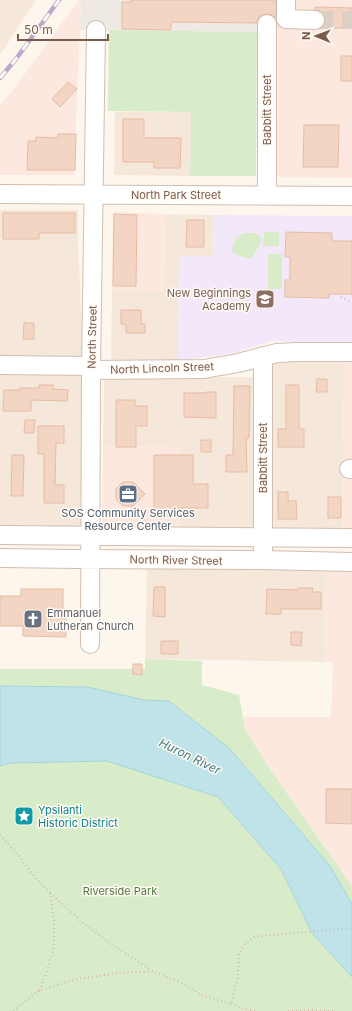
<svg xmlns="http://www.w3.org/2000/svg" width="352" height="1011" font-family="Inter,sans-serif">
<rect width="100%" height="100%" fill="#fdf6ec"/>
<path fill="#f5e8da" d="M0,0H36L4,49L0,54Z
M115,112H191L190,176L114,175Z
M0,210H78V240L83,356L82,529L0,528Z
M165,214L214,215L213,256H179L178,361H111L112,290H164Z
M272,360H344L342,533L180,531V447L103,446L104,378L256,377Z
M147,567L326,568L325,662L145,659Z"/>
<path fill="#fde8e0" d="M79,0H81L74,175H0V105L16,86Z
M278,0H352V178L277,177Z
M113,212L165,214L164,291L112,290Z
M344,360H352V533H342Z
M103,446L180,447V531L102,529Z
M326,568L352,569V886L274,775L245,730L243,717H331L333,662H325Z"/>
<path fill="#efe9e4" d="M81,0H278V29L257,32L80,30Z"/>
<path fill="#f3e8fa" d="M214,215L352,216V344L272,341L233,353L178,361L179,256H213Z"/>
<path fill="#d8ecc9" d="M109,30L257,32L256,176H190L191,112L108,111Z
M264,232H279V246H263Z
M244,233H255L261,237V243L251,259L239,256L232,252C233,241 235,239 244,233Z
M268,254H282V289H268Z
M145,659L202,661V685L239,695L245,730L274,775L352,886V904L330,866L230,749L169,701L144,700L87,687L0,686V669H145Z
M107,761L218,797L281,869L312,933L352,977V1011H0V766L10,763Z"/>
<path fill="#bfe3e8" stroke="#a5d3da" d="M0,686L87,687L144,700L169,701L230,749L330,866L352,904V977L312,933L281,869L218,797L107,761L11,763L0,766Z"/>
<path fill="#f3d5c3" stroke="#e6bba3" d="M131,0H276V18L272,15L267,14L261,15L258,18L257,23L171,22V30L122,29V2H131Z
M315,7L352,8V28H322L324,25L325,21L324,15L321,11L315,10Z
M341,56H352V81H341Z
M68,82L77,89L60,107L52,99Z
M123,119H144V138H181L180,168H154V162H123Z
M304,125H339L338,167H303Z
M58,134H76L75,170H27L28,141H36V137L58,138Z
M3,213H75V233H39V239H3Z
M114,214L137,215L136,286H113Z
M187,220H204V247H186Z
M286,232L332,233V241H352V294H329V298L285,297V280H290V257H285Z
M121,310H141V324H145V333H126V325L121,324Z
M24,323H34V339H23Z
M317,379H327V392H316Z
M39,385H53V389L68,390L67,401L31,400V411H3L4,390H20V388H39Z
M286,385H299V429H304V447H278V429H286Z
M234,386H250L249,438H246L247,472H226V455H233Z
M206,392H216V418L184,417V393H205Z
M116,400H135V406H147V426H136V447H116Z
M25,420H35L34,433H24Z
M38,426H64V443H56L55,485H64V503H44V454H38Z
M201,440H211V452H201Z
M12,455H24L23,496H11Z
M154,455H193V484H208V508H179V515H154Z
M123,482H133L145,494L133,506H123L116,499V489Z
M278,492H288V501H296L297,519H278Z
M328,497H341V518H328Z
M154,587H165V617L153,616Z
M298,588H313L312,592H321V609H281V614H266L267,589L298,590Z
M21,589H63V612H66V637L23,636V626H0V596H21Z
M291,632H302L301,646L291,645Z
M161,641H178V654H161Z
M133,664H142V675L133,674Z
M326,789H352V824L326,823Z"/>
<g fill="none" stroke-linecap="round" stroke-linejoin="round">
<path stroke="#dcd0c4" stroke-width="18" stroke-dasharray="18 9" stroke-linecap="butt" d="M315,20H352"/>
<g stroke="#d1beb0" stroke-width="20">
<path id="minor" d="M286,0V19L315,20
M267,24V195
M0,194L352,196
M263,356V549
M0,365L91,366
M91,370L204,369L238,363L277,353L297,352H352
M349,469H352
M0,535C117,537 235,536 352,538
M0,558L78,559L263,560L352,562
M90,644L91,370L96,30"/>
</g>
<path stroke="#d9b8a5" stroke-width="2" stroke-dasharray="1 3" stroke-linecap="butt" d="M341,297L352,302
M0,835L19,856L33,875L50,893L54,922V947L46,974L39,991
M50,893L83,923L113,945L151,970
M231,1004L245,1009L258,1011
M13,1011L38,991L77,979L118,973L152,971L179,982L202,995L231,1004L238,977L239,953L245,944L254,937L282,934L352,928
M288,1011L309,1010L335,1011"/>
<use href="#minor" stroke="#fff" stroke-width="18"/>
<g stroke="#b9a8c9" stroke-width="4.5">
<path id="rail" d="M0,78L16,59L59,0"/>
</g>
<use href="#rail" stroke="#fffaf3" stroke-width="3" stroke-dasharray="9" stroke-linecap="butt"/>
</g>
<defs>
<g id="school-square" transform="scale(1)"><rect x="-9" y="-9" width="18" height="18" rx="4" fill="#8d6e63" stroke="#fffaf3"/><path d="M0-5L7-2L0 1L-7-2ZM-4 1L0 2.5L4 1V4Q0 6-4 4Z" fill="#fff"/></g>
<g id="office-square" transform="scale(1)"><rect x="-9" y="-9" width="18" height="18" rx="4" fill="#5c6f8a" stroke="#fffaf3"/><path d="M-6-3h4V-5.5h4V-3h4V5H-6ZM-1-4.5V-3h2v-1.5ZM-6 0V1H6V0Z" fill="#fff"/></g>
<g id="church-square" transform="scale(1)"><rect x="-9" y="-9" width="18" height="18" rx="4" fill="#6b7280" stroke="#fffaf3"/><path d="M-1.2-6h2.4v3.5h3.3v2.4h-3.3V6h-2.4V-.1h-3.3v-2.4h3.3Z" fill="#fff"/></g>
<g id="sight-square" transform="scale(1)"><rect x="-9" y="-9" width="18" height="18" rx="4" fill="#0f9aa8" stroke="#fffaf3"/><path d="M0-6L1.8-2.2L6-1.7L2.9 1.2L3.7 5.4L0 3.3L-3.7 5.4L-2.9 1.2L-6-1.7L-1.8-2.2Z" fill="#fff"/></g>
</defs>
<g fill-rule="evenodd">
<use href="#school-square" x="265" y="299"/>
<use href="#office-square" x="128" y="494"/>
<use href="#church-square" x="33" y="619"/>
<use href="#sight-square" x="24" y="816"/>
</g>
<g text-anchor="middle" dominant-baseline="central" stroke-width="3" stroke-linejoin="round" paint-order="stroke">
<g font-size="11" fill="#7a5c4d" stroke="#fffaf3">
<text transform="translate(267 110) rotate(-90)">Babbitt Street</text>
<text x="176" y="195">North Park Street</text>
<text transform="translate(92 337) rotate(-89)">North Street</text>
<text transform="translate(162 368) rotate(-2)">North Lincoln Street</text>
<text transform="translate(263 458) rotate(-90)">Babbitt Street</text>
<text transform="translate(176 560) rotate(1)">North River Street</text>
</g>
<g font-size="11" fill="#785e54" stroke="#fffaf3" text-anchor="end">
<text x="251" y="293">New Beginnings<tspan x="251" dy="13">Academy</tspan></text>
</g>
<g font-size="11" fill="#4e5e75" stroke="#fffaf3">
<text x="128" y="513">SOS Community Services<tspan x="128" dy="13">Resource Center</tspan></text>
</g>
<g font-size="11" fill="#5b616d" stroke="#fffaf3" text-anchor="start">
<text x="47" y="613">Emmanuel<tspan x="47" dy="13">Lutheran Church</tspan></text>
</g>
<g font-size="11" fill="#0d838f" stroke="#fffaf3" text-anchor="start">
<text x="38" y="810">Ypsilanti<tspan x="38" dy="13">Historic District</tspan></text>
</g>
<g font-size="11" fill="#537a41" stroke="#fffaf3">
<text x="120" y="891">Riverside Park</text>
</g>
<g font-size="12" font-style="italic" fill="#437c86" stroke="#fffaf3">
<text transform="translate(190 756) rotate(26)">Huron River</text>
</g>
</g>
<g transform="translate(316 36) rotate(271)" stroke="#fffaf3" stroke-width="3" paint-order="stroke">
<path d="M0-3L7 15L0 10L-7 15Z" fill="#7a5c4d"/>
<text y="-6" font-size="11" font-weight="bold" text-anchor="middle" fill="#7a5c4d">N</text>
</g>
<path d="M18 34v6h90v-6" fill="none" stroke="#7a5c4d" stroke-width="2"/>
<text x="24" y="34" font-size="12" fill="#7a5c4d" stroke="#fffaf3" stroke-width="3" paint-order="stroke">50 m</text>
</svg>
